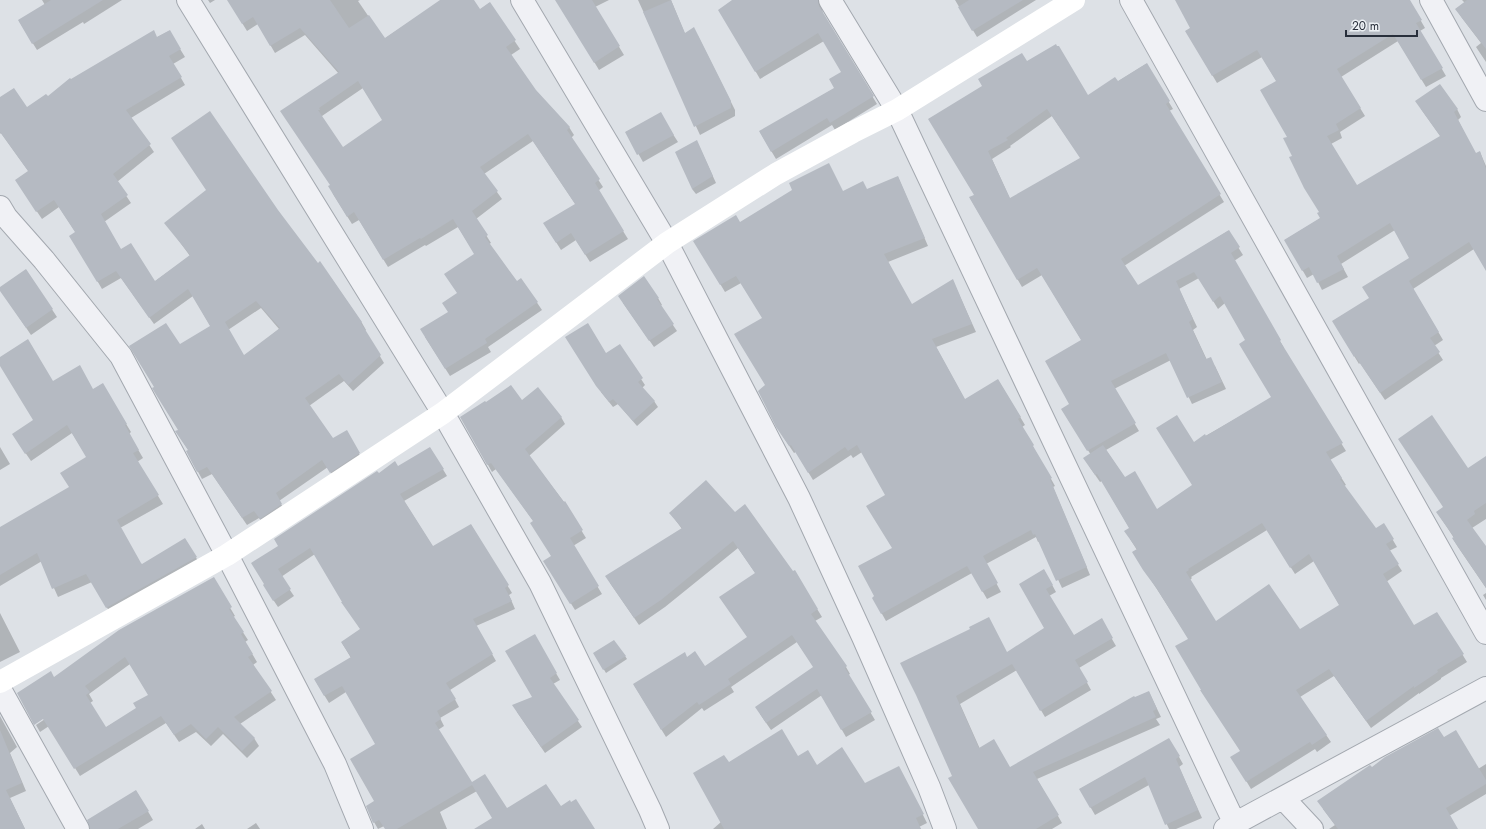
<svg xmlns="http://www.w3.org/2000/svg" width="1486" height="829" font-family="Jost,sans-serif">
<rect width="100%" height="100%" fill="#dde1e6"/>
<path fill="#0003" fill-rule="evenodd" d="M42,0H122L84,24L83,22L37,50L19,21L45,5Z
M208,0H215L210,3Z
M228,0H360L358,1L384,39L442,0H473L480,10L489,3L520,49L511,55L535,90L569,127L574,135L571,138L603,187L598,191L628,239L590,262L576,240L561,250L549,231L576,205L533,141L484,174L502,199L476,219L491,243L489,244L517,282L521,279L542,310L488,347L491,352L450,376L425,337L449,312L475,254L458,227L426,246L425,245L388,267L359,220L352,224L333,194L331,185L286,118L339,74L305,35L275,53L258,24L247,31ZM363,88L383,120L343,149L322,118V116Z
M557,0H609L595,7L624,55L599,70Z
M638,0H671L685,34L698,36L735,110V116L700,135Z
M734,0H818L822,7L823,15L877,104L835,130L832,125L776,159L760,132L835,88L842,72L824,41L760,79L720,10Z
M955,0H1036L977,37Z
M1176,0H1409L1425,28L1420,31L1446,76L1426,87L1398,41L1341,77L1365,116L1340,132L1342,138L1331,144L1357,187L1441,137L1421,109H1457L1461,117L1458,120L1475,154L1480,152L1486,166V269L1474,249L1413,289L1443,340L1434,346L1443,360L1385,400L1360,363L1359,364L1333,321L1370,299L1411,258L1395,230L1341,264L1348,277L1322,290L1314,274L1307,278L1285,240L1321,218L1320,213L1293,156L1277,82L1262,57L1217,83L1186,31L1191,28Z
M1462,0H1486V62L1476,47L1481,43L1462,18L1456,9L1465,3Z
M169,31L185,57L173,64L185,85L131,118L154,152L117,182L131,203L104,222L121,250L154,282L190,256L166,223L277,211L317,264L331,278L362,323L366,330L365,331L384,363L353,391L344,381L309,406L333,439L347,432L363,461L335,480L328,467L279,501L286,512L265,526L259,518L247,525L212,474L202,479L187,452L189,451L181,439L179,430L211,327L193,296L154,324L121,278L102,289L71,236L76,233L59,207L42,219L21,188L29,172L1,133L0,134V98L27,108L48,97L71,81ZM261,308L279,329L244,357L228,330Z
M1026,62L1087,96L1117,82L1146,64L1173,109L1169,111L1224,202L1124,266L1137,287L1228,231L1243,255L1234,261L1284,348L1283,349L1346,451L1330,460L1346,485L1344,486L1375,530L1384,525L1397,547L1389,551L1402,571L1386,582L1414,627L1437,613L1467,662L1441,678V679L1419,694V693L1371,728L1334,676L1300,697L1331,742L1317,752L1315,749L1251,789L1232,757L1241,752L1189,639L1133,552L1137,550L1130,539V529L1102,481L1100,482L1089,466L1091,455L1066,416L1070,404L1082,341L1042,275L1022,287L970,198L975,195L929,119ZM1052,116L1081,158L1010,199L992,159L1011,147L1010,146ZM1199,278L1218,309L1225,303L1247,341L1272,398L1193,443V486L1157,510L1125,478L1106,450L1139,431L1114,389L1171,360L1192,404L1226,389L1215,366L1207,360L1193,330L1197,327L1179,289ZM1267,530L1295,574L1314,561L1340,606L1299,631L1216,623L1190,580L1192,578L1191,577Z
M660,114L678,142L643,162L626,132Z
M700,148L716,183L696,194L692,189Z
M898,177L928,246L888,262L911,306L953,281L976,332L936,347L965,400L998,380L1025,425L1022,427L1055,486L1053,487L1090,575L1062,588L1040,541L1038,542L1036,537L986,564L1001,592L987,599L972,573L886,621L873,598L876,597L893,549L886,495L862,452L853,458L851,455L813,480L796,452L794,453L782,435L766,386L763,318L741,283L725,292L695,242L740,223L843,192L867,190Z
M26,270L57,317L31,335L0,289Z
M658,298L662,305L660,306L677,331L654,347L623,303Z
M619,346L645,385L642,388L654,401L658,407L637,426L618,404L613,407L601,392L606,355Z
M0,358L53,382L93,390L102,384L131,432L129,434L143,458L137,462L163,504L120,528L142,566L185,539L201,566L112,616L92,582L58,597L42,561L0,586V535L70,488L87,457L72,433L31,461L18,442L34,420L0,364Z
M521,402L561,417L565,424L529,456L564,502L586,538L573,546L602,594L575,610L549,568L552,557L534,522L496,469L492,472L461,417Z
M0,447L10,464L0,470Z
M430,448L447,476L404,501L433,547L471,525L512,593L509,595L515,609L476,626L496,661L450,690L459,707L440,718L444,726L438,730L472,784L507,810L560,807L593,829H491L498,825L477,791L440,812L447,829H386L384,826L378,829L374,822L376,801V744L346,692L329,703L315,680L351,658L342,643L361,630L315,554L281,577L294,596L278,607L268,592L279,547L379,475L398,468Z
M1486,479V519L1472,528L1486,548V588L1458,547L1453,539L1454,538L1437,512Z
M735,513L793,572L794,571L822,617L815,621L846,667L850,674L848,675L875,720L846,737L822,695L771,730L760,714L814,667L797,642L731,687L734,692L704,711L702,708L666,737L634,685L685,654L687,658L705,667L748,638L756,574L738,548L665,607L639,625L610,583L682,529L671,514Z
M1044,570L1056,592L1049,596L1073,636L1101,620L1116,646L1079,668L1091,690L1045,717L1017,670L960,704L980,749L1010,769L1134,698L1149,692L1161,717L1156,719L1160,725L1037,779L1062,823L1052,829H979L953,776L917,695L1007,653L1045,629Z
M213,579L235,616L233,617L248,640L245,642L257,662L253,665L276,700L240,724L254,738L259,746L247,758L223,734L211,746L196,732L179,742L166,723L80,776L49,726L40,732L36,725L48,717L54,678ZM130,664L149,695L137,709L105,728L90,703L93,701L89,694Z
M1486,593V600L1483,595Z
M0,613L20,652L0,662Z
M534,636L560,680L553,684L582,727L545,753L517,712L533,698Z
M594,653L625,656L627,659L606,673Z
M0,716L17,747L10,753L26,791L10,798L25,829H0Z
M1169,739L1183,764L1179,767L1202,818L1176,829H1169L1149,785L1095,815L1080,789Z
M1443,739L1478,769L1486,764V794L1449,816L1457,829H1329L1335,825L1323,809L1371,768Z
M798,757L817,766L865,784L903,775L927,823L919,827L921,829H713L721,822L728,764Z
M136,791L153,820L138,829H96Z
M256,823L260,829H247Z
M202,824L205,829H195Z"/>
<path fill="#b5bac2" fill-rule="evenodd" d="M51,0H103L32,44L18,20Z
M227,0H330L349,28L369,15L385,38L440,0H474L480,9L490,2L516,40L506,47L536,90L570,127L567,130L600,179L595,183L624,231L585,255L571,233L556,243L543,223L575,204L528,134L480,167L498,191L472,211L488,235L485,237L517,281L521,278L538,302L485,339L487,343L445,369L420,329L448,312L442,303L457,293L444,274L474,254L453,219L421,239L420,238L383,260L354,212L347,217L328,186L330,185L280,111L339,72L300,28L270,46L253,17L242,24ZM358,81L382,120L343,147L318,110H320L319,108Z
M555,0H592L620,46L594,63Z
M671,0L685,33L694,27L731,101V108L694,127L643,12Z
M732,0H818L819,6L874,96L830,123L827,118L771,152L759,131L834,88L829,79L841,72L818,33L755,72L718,10Z
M969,0H1023L972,31L958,7Z
M1175,0H1410L1422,20L1416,23L1443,68L1421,80L1393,34L1337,69L1361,108L1336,124L1339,130L1327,136L1357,185L1440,136L1415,101L1440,84L1458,109L1454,112L1476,153L1480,151L1486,169V271L1469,242L1409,281L1439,332L1430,338L1440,352L1380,393L1355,356L1354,357L1332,321L1369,298L1362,287L1409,258L1390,223L1337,256L1344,269L1317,283L1309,267L1302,271L1284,240L1320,218L1317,213L1319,212L1304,188L1289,157L1292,156L1283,138L1287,137L1260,90L1276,81L1257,50L1212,76L1185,31L1190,28Z
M1467,0H1486V49L1455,9Z
M154,30L157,37L170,30L181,49L169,56L182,77L126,110L151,144L113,174L128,195L101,214L121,249L131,243L155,281L190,255L164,223L206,190L171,138L210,111L278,210L318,263L320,261L331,277L362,322L361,323L381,355L348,385L339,374L305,398L333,438L347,430L360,453L330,473L322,460L276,493L282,504L260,519L254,511L242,518L207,467L197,472L186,451L188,450L175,431L178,430L155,393L152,388L154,387L129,346L166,323L180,344L210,326L188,289L149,318L116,271L97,282L69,236L75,232L54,200L36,212L15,180L28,171L0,132V97L14,88L27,107L46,94L48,96L70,78L71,79ZM256,301L280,328L244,355L225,322Z
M1056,44L1057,46H1059L1088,95L1115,77L1118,81L1147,63L1170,101L1166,104L1221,194L1121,259L1138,285L1229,230L1240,247L1231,253L1281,340L1280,341L1343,443L1326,452L1342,478L1340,479L1376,528L1384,523L1394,539L1386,544L1399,564L1383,574L1414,625L1437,612L1464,654L1437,670L1438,672L1414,688V686L1366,721L1329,669L1296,690L1327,735L1312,745L1310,742L1246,782L1230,757L1240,751L1200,690H1201L1175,646L1188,639L1157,589L1143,570L1132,552L1137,549L1124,531L1129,528L1097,474L1095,475L1083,458L1103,445L1125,477L1135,471L1157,509L1192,485L1156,428L1177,415L1194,442L1205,434L1206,436L1271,397L1239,344L1245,340L1220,296L1213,302L1194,272L1176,281L1193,319L1189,322L1206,359L1211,357L1222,382L1187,398L1166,353L1111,381L1136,423L1087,451L1061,409L1069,404L1045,361L1081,340L1037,268L1017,280L969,197L974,195L928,119L982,86L978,79L1022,53L1027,61ZM1047,109L1080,158L1010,198L988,151L1008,140L1006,138ZM1262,523L1290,568L1309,554L1339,605L1300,629L1269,584L1216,621L1186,572L1189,570L1188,569Z
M661,112L674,135L637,155L625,132Z
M697,140L713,176L692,189L675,152Z
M829,163L843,191L863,181L867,189L898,176L925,238L884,254L912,304L953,279L972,324L932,339L965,399L998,379L1021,417L1018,419L1034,445L1033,446L1052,478L1050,479L1087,567L1056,581L1035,534L1033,535L1031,530L983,556L998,583L982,592L967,566L881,614L872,598L874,596L858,566L892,548L866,506L885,495L857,445L848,451L845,447L808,473L791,445L789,446L776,427L758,391L765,385L734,334L762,318L736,276L720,285L693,241L736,215L740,222L792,190L789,183Z
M26,269L53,309L26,328L0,291V287Z
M644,276L659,298L657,299L674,324L649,341L618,296Z
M588,323L606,353L620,344L643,378L638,382L655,401L633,421L613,399L609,402L596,386L565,337Z
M28,339L53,381L80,365L93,389L103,383L127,424L125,425L139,450L133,453L159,495L117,520L141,563L142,564L185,538L197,557L106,608L86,574L52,589L37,553L0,575V527L69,487L60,473L86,457L67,425L25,454L12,434L33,420L0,366V357Z
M511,385L522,400L538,387L562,417L525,449L564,502L565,501L583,530L570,538L599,586L570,604L543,561L551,556L530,523L533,521L491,463L487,465L460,417L485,401L486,402Z
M1432,415L1468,468L1486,456V503L1474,511L1475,514L1467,520L1486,546V588L1452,538L1454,537L1436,512L1443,507L1398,439Z
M430,447L444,469L400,494L433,546L471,524L509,585L505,588L512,601L473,619L493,654L446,683L456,699L437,711L441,719L435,723L472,782L485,774L507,808L546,784L561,806L570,800L571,802L576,799L595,829H474L492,818L472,785L397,829H385L379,820L373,823L366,806L374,801L350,759L375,744L342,686L324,696L314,679L351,657L341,642L360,629L341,602H342L310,548L278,569L291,589L273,601L263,585L264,584L251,563L278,546L274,539L377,471L379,473L395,461L398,466Z
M706,480L735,512L745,504L793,571L795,570L818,609L811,614L847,666L845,668L872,712L841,730L817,689L766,723L755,707L813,667L792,635L728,679L731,684L699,705L697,702L661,730L633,684L685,652L687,657L695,651L705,666L747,637L719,597L755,573L733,541L661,600L634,618L605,576L682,528L669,513Z
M1044,569L1053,585L1046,589L1074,635L1102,618L1113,638L1075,660L1088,682L1040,711L1012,664L956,696L979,748L994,739L1010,767L1134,696L1135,697L1149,691L1157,709L1153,711L1156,717L1033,772L1059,815L1036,829H978L948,778L952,776L916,695L900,663L970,629L969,627L989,617L1007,652L1044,628L1019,584Z
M214,577L232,607L229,609L244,632L241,634L253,654L248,657L272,691L234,717L255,738L242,751L218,727L206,739L191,724L174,735L161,716L74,769L43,719L34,725L17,693L51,671L54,677L119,630ZM125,657L148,695L133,703L136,708L106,727L86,695L90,692L85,686Z
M535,634L557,673L550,678L579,720L541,747L512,705L532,697L505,651Z
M614,640L626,656L603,670L593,653Z
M1438,728L1444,737L1456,730L1486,780V784L1446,808L1458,829H1338L1317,801L1370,765L1372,767L1385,757Z
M782,729L798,756L808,750L817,765L842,747L865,783L899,766L924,814L916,818L921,829H724L693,773L724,755L729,762Z
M0,730L22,783L6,790L25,829H0Z
M1169,738L1180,756L1176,759L1198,810L1165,825L1145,777L1090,808L1079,789Z
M136,790L149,811L118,829H90L87,820Z"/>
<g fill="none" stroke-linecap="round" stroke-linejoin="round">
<g stroke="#a3a8af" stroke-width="24">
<path id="street" d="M188,0L443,413L540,583L650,810L658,829
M522,0L667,243L799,498L863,637L929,787L945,829
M830,0L897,110L1235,824
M1131,0L1486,633
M1431,0L1486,100
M0,207L6,217L44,260L121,356L227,555L335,764L362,829
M0,689L78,829
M1283,798L1312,829
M1225,829L1486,688"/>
</g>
<use href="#street" stroke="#f0f1f5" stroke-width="22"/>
<path stroke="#fff" stroke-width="22" d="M0,682L227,555L443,413L667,243L776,174L853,132L897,110L1074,0"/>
</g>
<path d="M1346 30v6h71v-6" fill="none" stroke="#282f3b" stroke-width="2"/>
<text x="1352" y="30" font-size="12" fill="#282f3b" stroke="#ecf0f4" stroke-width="3" paint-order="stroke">20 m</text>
</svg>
